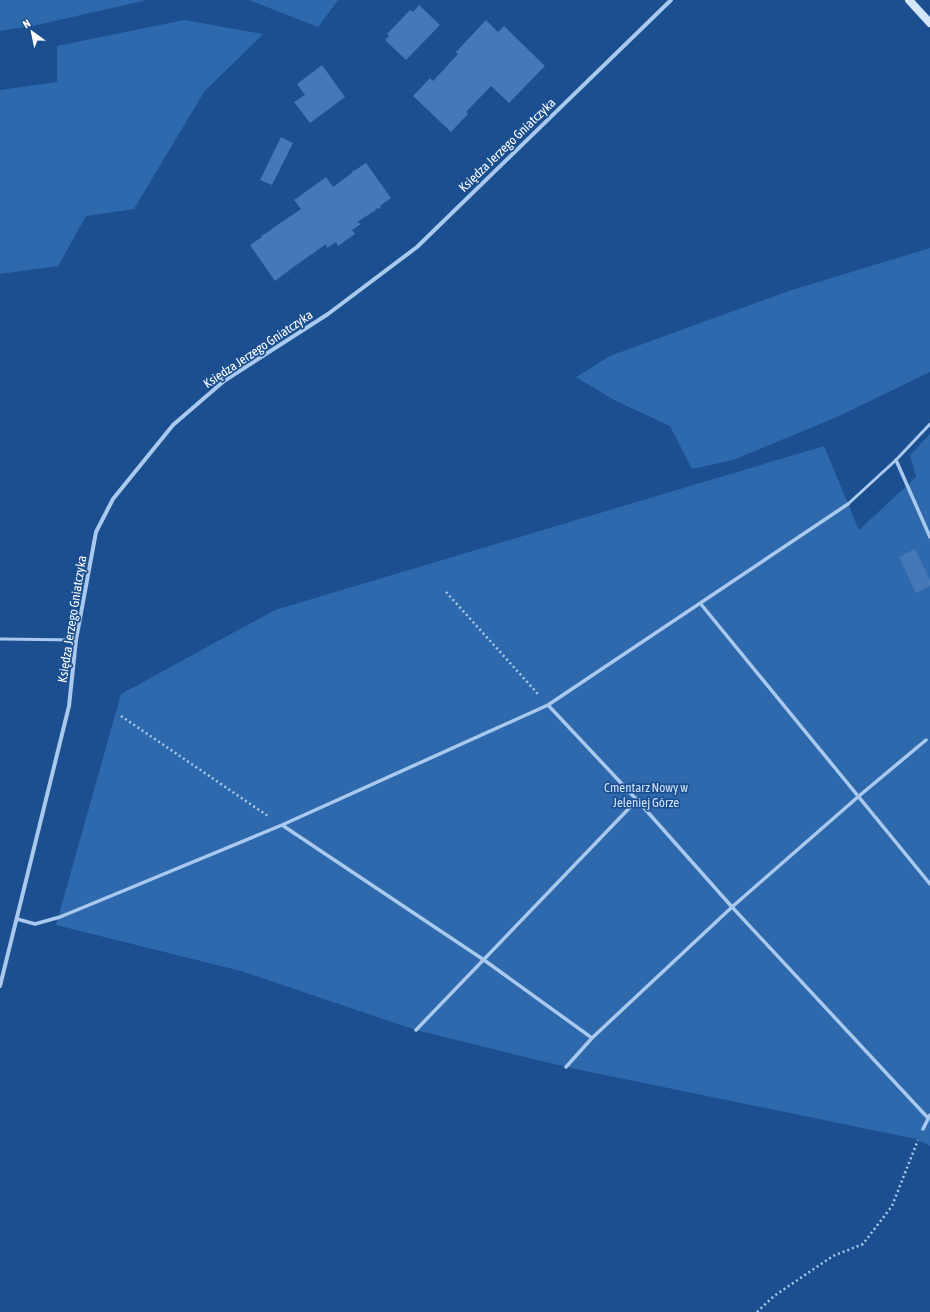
<svg xmlns="http://www.w3.org/2000/svg" width="930" height="1312" font-family="'Asap Condensed',sans-serif">
<rect width="100%" height="100%" fill="#1b4f8f"/>
<path fill="#2e69ad" d="M0,0H147L37,25L0,31Z
M249,0H338L318,27Z
M184,20L263,34L204,92L134,209L86,216L58,266L0,274V90L57,82V46Z
M930,248V372L837,417L733,460L692,469L670,426L614,400L576,377L610,356L689,327L792,290Z
M930,434V1146L916,1139L566,1067L416,1030L241,971L56,925L121,694L275,610L824,446L859,530L916,477L910,455Z"/>
<path fill="#4478b7" d="M419,5L440,25L406,60L385,40L389,36L387,34L410,10L413,12Z
M486,20L498,32L504,26L545,66L509,103L491,86L466,112L468,114L451,132L413,96L430,78L433,81L458,54L456,52Z
M322,65L345,97L310,123L294,102L305,95L297,84Z
M281,137L293,143L272,185L260,180Z
M366,163L391,198L380,206L381,208L379,209L378,208L375,209L376,210L357,222L361,224L352,230L355,234L338,246L336,242L327,248L326,244L288,271L289,273H288L287,272L275,281L250,245L262,237L261,236L271,230H270L301,209L294,200L297,198L326,177L333,187L353,172L352,171L353,170L354,171Z
M915,549L930,580V586L916,593L899,557Z"/>
<g fill="none" stroke-linecap="round" stroke-linejoin="round">
<path stroke="#a9c9ee" stroke-width="2.5" stroke-dasharray="2 3" stroke-linecap="butt" d="M446,592L538,694
M121,716L268,816
M757,1312L774,1296L833,1256L863,1244L892,1206L918,1140"/>
<path stroke="#a9c9ee" stroke-width="3" d="M848,504L896,460L930,424
M0,639L76,640"/>
<path stroke="#a9c9ee" stroke-width="3.5" d="M896,460L930,537
M700,603L930,884
M548,705L637,800L732,907L928,1118
M282,825L484,960L592,1038
M17,919L35,924L60,917L282,825L548,705L848,504
M416,1030L637,800
M566,1067L592,1038L732,907L859,796L926,740
M923,1129L930,1115"/>
<path stroke="#a9c9ee" stroke-width="4" d="M0,986L69,706L76,640L96,532L113,499L173,425L224,381L328,314L417,247L671,0"/>
<path stroke="#d6e6fa" stroke-width="8" d="M909,0L930,23"/>
</g>
<g text-anchor="middle" dominant-baseline="central" stroke-width="3.5" stroke-linejoin="round" paint-order="stroke">
<g font-size="13" fill="#fff" stroke="#1b4f8f">
<text transform="translate(507 145) rotate(-44)">Księdza Jerzego Gniatczyka</text>
<text transform="translate(258 349) rotate(-34)">Księdza Jerzego Gniatczyka</text>
<text transform="translate(72 619) rotate(-81)">Księdza Jerzego Gniatczyka</text>
</g>
<g font-size="13" fill="#cfe3fa" stroke="#1b4f8f">
<text x="646" y="787">Cmentarz Nowy w<tspan x="646" dy="15">Jeleniej Górze</tspan></text>
</g>
</g>
<g transform="translate(32 32) rotate(327)" stroke="#1b4f8f" stroke-width="3" paint-order="stroke">
<path d="M0-3L7 15L0 10L-7 15Z" fill="#ffffff"/>
<text y="-6" font-size="11" font-weight="bold" text-anchor="middle" fill="#ffffff">N</text>
</g>
</svg>
